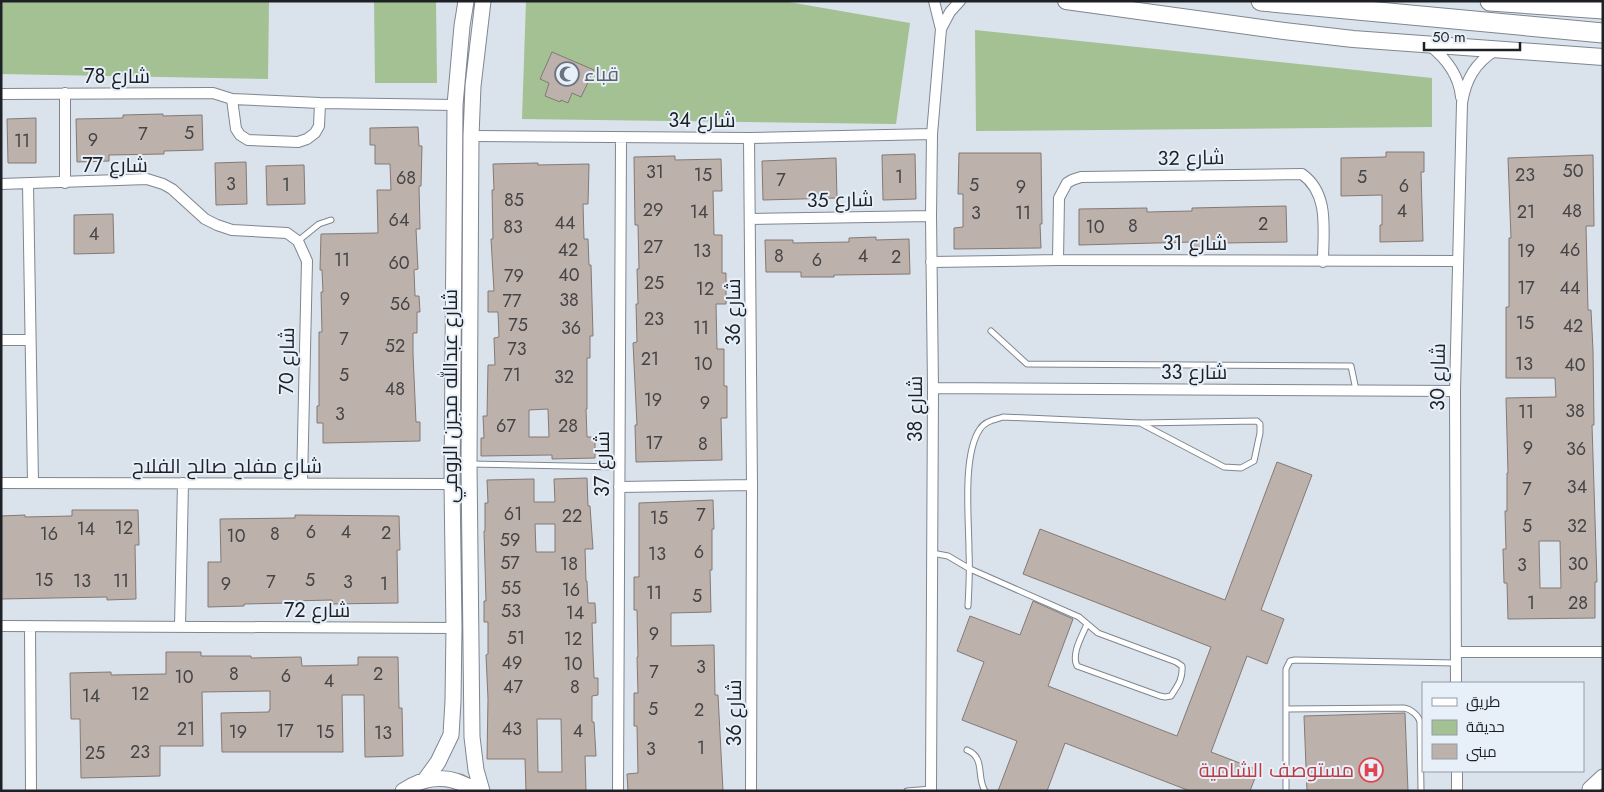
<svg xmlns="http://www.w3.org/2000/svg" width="1604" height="792" font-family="Jost,Cairo,sans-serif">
<rect width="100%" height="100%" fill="#dae2ec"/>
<path fill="#a3c193" d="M1,1H269L268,79L1,74Z
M374,1H436L437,83H375Z
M526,1H783L910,23L896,124L522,119Z
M975,30L1432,78V127L976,131Z"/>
<path fill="#bdb1ab" stroke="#847974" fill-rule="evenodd" d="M552,52L594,70L581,97L572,93L568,103L561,100L560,102L545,96L549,83L540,79Z
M163,114V116L202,115L203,150L164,151V154L109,155V161L77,162L76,119L123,118V115Z
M36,118V163H8L7,119Z
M418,127L419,146H422L421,186H419L420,229H416L418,269L414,270L415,296H419L420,312H417V333H413V354L416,422H420V441L323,443V423H317V406H319V332H322L321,292H323L322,270H320L321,234L378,233L377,190H391L390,164H375V145H370V128Z
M1386,152H1424V172H1421L1423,241L1380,242V225H1382V195L1341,196V158L1386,157Z
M959,153H1041L1042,224H1040L1041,248L954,249V228L963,227V194H958Z
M915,154L916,199L883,200L882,155Z
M1593,155L1594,226H1586L1588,310H1591L1593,350L1594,425H1592L1597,582H1595V618L1508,619L1507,583H1504L1503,549H1506L1505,511H1507V473H1508L1506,398L1556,397L1555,378H1506V307H1509V238H1511L1508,158ZM1539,541H1560L1561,588H1540Z
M675,156V160L721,159L722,191H713L714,235H722V273H726V304H716L717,349H724V386H727V418H721L722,460L636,462L635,425H637L633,343L637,342L636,304H638L637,269H639L638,225H635L634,157Z
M836,158L837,198L763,200L762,161Z
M246,162L247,204L216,205L215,163Z
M538,163V165L589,164L588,204H583L584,239H588L589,265H591L593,336H590V358H587V409H586L587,437H595V458L552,459V455L481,456V438H484L483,416H487L488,365H495L494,338L499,337L498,312H488V291H494L491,239H493L492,190H494L493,164ZM548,409L549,437H529V410Z
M304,165L305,204L267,205L266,166Z
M1286,206L1287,242L1225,243L1226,246L1193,247V242L1079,245V209L1147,208V212L1192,211V208Z
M113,214L114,253L74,254V215Z
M876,237V240L909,239L910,274L834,275V277H801V272H766L765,240H793V243L849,242V238Z
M1277,462L1312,475L1261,610L1284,619L1267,664L1247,656L1211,752L1258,770L1250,791H1190L1065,743L1047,791H998L1017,741L962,720L984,662L957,651L970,616L1020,635L1033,601L1073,619L1048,686L1177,736L1211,647L1023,574L1040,529L1225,600Z
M587,478L588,506H590L593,549H585L586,581H587L588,603H595L596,623H592L593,653L594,678H598V695L592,696V722H594L596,756H585L586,791H526L525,759H487L488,699L486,655L488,654V622H484V601H486L484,531H485V503H488L487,480L534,479V502H555L554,479ZM535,524H555V552H536ZM537,719H561L562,772H538Z
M713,500L714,529H712V570H710L711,612L671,613V646L714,645L715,695H718L723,791H628L627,774L638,773L637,726H634V693H638L637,657H638L637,610H634V577H639V503Z
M72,510H138L139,545H135L136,599L107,600V597L1,599V516L25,515V517L72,516Z
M295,515L399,516L400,550H397L398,603L332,604V600L290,601V603L244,604V606L208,607V562H221L220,519L295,518Z
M166,652H201V656H251V658L301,657L302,666L358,665V657H398L399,708H402L403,756L365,757L364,695H342L343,752H222L221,713L269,712V710H270V691L202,692L203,746H160V776L81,778L80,719H71L70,673L111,672V675L166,674Z
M1405,713L1408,791H1307L1304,716Z"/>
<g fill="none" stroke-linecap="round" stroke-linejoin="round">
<g stroke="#7f868f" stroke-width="7">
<path id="lane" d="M298,241L319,224L331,220
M991,331L1027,364L1351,366L1356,390
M470,464L619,467
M932,553L948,556L970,569L1079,617L1098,633L1176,662L1182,666C1183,679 1178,685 1171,696L1165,697L1160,696L1077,666C1071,654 1082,636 1087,624
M968,606C969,588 970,570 969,552C969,520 962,455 980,429C985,421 994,420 1003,417L1140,423L1257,421L1260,424V433L1254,461L1241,468L1224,467L1140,423
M1286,709L1404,708C1411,709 1419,716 1420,722L1421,791
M967,750C986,758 976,777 985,791
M907,791L931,789
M1286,791V669L1290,661L1295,660L1456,663"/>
</g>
<g stroke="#7f868f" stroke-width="12">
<path id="street" d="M934,1L941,29
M1429,45C1447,59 1459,75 1461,97
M65,93V183
M1,94L213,93L232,99L320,103L455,105
M232,99L236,129L240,135L248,140L298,142L307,139L315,133L319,126L320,103
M471,136L749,138L932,134
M749,138L752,485L751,791
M1,184L147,179L163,184L172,189L205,219L217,225L232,230L287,233L298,241L307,261L302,483
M28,184L33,483
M750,219L931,216
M1058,260L1059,198L1067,183L1072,180L1081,177L1302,174C1330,194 1323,231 1323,262
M931,262L1058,260L1458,261
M1,340H30
M933,388L1455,391
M1,483L452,484
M619,487L752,485
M1,626L454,628
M30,626L31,791
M180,627L183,483
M1456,652H1603
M1456,683L1455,391L1462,103C1466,79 1475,63 1496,50
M1457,771V791
M618,791L621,138
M931,791L933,388L931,216L932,134L941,29L950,12L960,1"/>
</g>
<g stroke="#7f868f" stroke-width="17">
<path id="secondary" d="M425,780L438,762L451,735L453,701L454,628L452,484L455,105L462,26L466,1
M1590,789L1603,777
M403,791C426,775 452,774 475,791
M482,791L476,770L472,737L469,464L471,136L473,86L483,1"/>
</g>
<g stroke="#7f868f" stroke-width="18">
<path id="primary" d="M1066,1L1284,31L1353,39L1603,57"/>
</g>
<g stroke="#7f868f" stroke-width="21">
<path id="highway" d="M1261,1L1603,33
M1490,1L1603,9"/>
</g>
<use href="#lane" stroke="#fff" stroke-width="5"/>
<use href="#street" stroke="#fff" stroke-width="10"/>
<use href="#secondary" stroke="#fff" stroke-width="15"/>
<use href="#primary" stroke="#fff" stroke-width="16"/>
<use href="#highway" stroke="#fff" stroke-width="19"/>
</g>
<defs>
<g id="mosque-ring" transform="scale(1.25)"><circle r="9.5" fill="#e7eff9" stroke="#6b7280" stroke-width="1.5"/><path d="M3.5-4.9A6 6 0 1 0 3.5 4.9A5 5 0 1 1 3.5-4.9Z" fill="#6b7280"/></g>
<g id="hospital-ring" transform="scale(1.25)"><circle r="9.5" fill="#e7eff9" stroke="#e0444e" stroke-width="1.5"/><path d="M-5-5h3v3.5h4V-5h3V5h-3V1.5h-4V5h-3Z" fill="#e0444e"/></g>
</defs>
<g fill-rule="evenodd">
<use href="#mosque-ring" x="567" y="74"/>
<use href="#hospital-ring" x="1371" y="770"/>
</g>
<g text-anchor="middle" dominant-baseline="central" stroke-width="4" stroke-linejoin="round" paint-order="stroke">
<g font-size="18" fill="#454446">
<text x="189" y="133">5</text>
<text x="143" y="134">7</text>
<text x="93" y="140">9</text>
<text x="22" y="141">11</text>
<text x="1573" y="171">50</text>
<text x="655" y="172">31</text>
<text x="703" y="175">15</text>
<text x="1525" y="175">23</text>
<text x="899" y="177">1</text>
<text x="1362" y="177">5</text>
<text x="406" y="178">68</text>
<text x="781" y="180">7</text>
<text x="231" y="184">3</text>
<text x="286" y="185">1</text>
<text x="974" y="185">5</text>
<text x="1404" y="186">6</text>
<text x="1021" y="187">9</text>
<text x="514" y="200">85</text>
<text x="653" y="210">29</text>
<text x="1402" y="211">4</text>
<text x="1572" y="211">48</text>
<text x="699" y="212">14</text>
<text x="1526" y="212">21</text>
<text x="976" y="213">3</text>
<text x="1023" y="213">11</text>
<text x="399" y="220">64</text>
<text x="565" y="223">44</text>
<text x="1263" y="224">2</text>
<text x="1133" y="226">8</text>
<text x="513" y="227">83</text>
<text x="1095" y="227">10</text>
<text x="94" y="234">4</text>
<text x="653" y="247">27</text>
<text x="568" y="250">42</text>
<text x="1570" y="250">46</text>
<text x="702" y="251">13</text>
<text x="1526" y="251">19</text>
<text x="779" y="256">8</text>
<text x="863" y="256">4</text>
<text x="896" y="257">2</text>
<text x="342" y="260">11</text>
<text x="817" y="260">6</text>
<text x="399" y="263">60</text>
<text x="569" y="275">40</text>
<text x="514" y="276">79</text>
<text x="654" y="283">25</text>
<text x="1526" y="288">17</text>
<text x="1570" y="288">44</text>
<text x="705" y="289">12</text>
<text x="345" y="299">9</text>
<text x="569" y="300">38</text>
<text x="512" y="301">77</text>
<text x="400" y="304">56</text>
<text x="654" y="319">23</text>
<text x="1525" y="323">15</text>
<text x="518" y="325">75</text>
<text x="1573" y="326">42</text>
<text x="571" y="328">36</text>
<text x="701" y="328">11</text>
<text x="344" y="339">7</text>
<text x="395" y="346">52</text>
<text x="517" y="349">73</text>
<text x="650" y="359">21</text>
<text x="703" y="364">10</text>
<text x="1524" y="364">13</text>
<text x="1575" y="365">40</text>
<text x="344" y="375">5</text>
<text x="512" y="375">71</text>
<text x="564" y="377">32</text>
<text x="395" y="389">48</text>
<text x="653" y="400">19</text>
<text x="705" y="403">9</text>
<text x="1575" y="411">38</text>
<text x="1526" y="412">11</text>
<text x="340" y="414">3</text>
<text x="506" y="426">67</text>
<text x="568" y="426">28</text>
<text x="654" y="443">17</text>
<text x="703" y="444">8</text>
<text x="1528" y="448">9</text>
<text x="1576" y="449">36</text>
<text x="1577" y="487">34</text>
<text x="1527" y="489">7</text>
<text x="513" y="514">61</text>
<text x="701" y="515">7</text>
<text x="572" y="516">22</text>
<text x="659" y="518">15</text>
<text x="1527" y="526">5</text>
<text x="1577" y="526">32</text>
<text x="124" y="528">12</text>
<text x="86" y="529">14</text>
<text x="311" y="532">6</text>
<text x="346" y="532">4</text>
<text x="386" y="533">2</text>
<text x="49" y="534">16</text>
<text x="275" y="534">8</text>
<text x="236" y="536">10</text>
<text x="510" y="540">59</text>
<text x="699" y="552">6</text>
<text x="657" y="554">13</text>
<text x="510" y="563">57</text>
<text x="569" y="564">18</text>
<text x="1578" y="564">30</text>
<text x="1522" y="565">3</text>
<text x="44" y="580">15</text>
<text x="310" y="580">5</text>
<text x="82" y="581">13</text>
<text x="121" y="581">11</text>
<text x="271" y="582">7</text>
<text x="348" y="582">3</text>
<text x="226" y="584">9</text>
<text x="384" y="584">1</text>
<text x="511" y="588">55</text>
<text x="571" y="590">16</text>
<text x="654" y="593">11</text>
<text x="697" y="596">5</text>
<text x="1531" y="603">1</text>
<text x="1578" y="603">28</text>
<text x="511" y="611">53</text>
<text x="575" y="613">14</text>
<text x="654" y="634">9</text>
<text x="516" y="638">51</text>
<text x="573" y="639">12</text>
<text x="512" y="663">49</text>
<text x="573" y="664">10</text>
<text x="701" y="667">3</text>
<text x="654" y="672">7</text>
<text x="234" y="674">8</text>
<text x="378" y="674">2</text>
<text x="286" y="676">6</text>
<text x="184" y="677">10</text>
<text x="329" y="681">4</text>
<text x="513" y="687">47</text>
<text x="575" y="687">8</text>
<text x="140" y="694">12</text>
<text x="91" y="696">14</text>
<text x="653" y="709">5</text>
<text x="699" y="710">2</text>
<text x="186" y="729">21</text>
<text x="512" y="729">43</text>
<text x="285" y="731">17</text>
<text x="578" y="731">4</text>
<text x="238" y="732">19</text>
<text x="325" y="732">15</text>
<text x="383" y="733">13</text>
<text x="701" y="748">1</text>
<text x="651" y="749">3</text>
<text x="140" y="752">23</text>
<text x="95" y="753">25</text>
</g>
<g font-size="20" fill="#5b616d" stroke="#e7eff9" text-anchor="start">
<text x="584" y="74">قباء</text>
</g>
<g font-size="20" fill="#1d2024" stroke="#e7eff9">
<text x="117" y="76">شارع 78</text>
<text x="702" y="120">شارع 34</text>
<text transform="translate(1191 158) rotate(-1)">شارع 32</text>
<text x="115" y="165">شارع 77</text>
<text transform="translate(840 200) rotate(-1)">شارع 35</text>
<text x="1195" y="243">شارع 31</text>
<text transform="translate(733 312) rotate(-90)">شارع 36</text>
<text transform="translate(287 361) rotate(-89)">شارع 70</text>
<text x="1194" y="372">شارع 33</text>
<text transform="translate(1438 377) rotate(-89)">شارع 30</text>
<text transform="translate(450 396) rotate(-90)">شارع عبدالله مجرن الرومي</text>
<text transform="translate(915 409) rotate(-90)">شارع 38</text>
<text transform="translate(602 464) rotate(-90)">شارع 37</text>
<text x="227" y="466">شارع مفلح صالح الفلاح</text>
<text x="317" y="610">شارع 72</text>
<text transform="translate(734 713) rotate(-90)">شارع 36</text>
</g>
<g font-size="20" fill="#be3a42" stroke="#e7eff9" text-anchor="end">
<text x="1354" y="770">مستوصف الشامية</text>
</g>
</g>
<rect width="1604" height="792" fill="none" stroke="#1d2024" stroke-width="5"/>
<rect x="1422" y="682" width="162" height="90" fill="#e7eff9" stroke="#969ca4"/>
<rect x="1432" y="698" width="25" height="8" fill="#ffffff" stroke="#969ca4"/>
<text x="1466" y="707" font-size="15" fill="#1d2024">طريق</text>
<rect x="1432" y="720" width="25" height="15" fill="#a3c193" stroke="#969ca4"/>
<text x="1466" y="732" font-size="15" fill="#1d2024">حديقة</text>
<rect x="1432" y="744" width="25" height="15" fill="#bdb1ab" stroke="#969ca4"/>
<text x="1466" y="757" font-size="15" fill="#1d2024">مبنى</text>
<path d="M1424 42v8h96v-8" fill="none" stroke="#1d2024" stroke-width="2.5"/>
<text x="1432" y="42" font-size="15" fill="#1d2024" stroke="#e7eff9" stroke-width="4" paint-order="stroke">50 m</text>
</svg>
